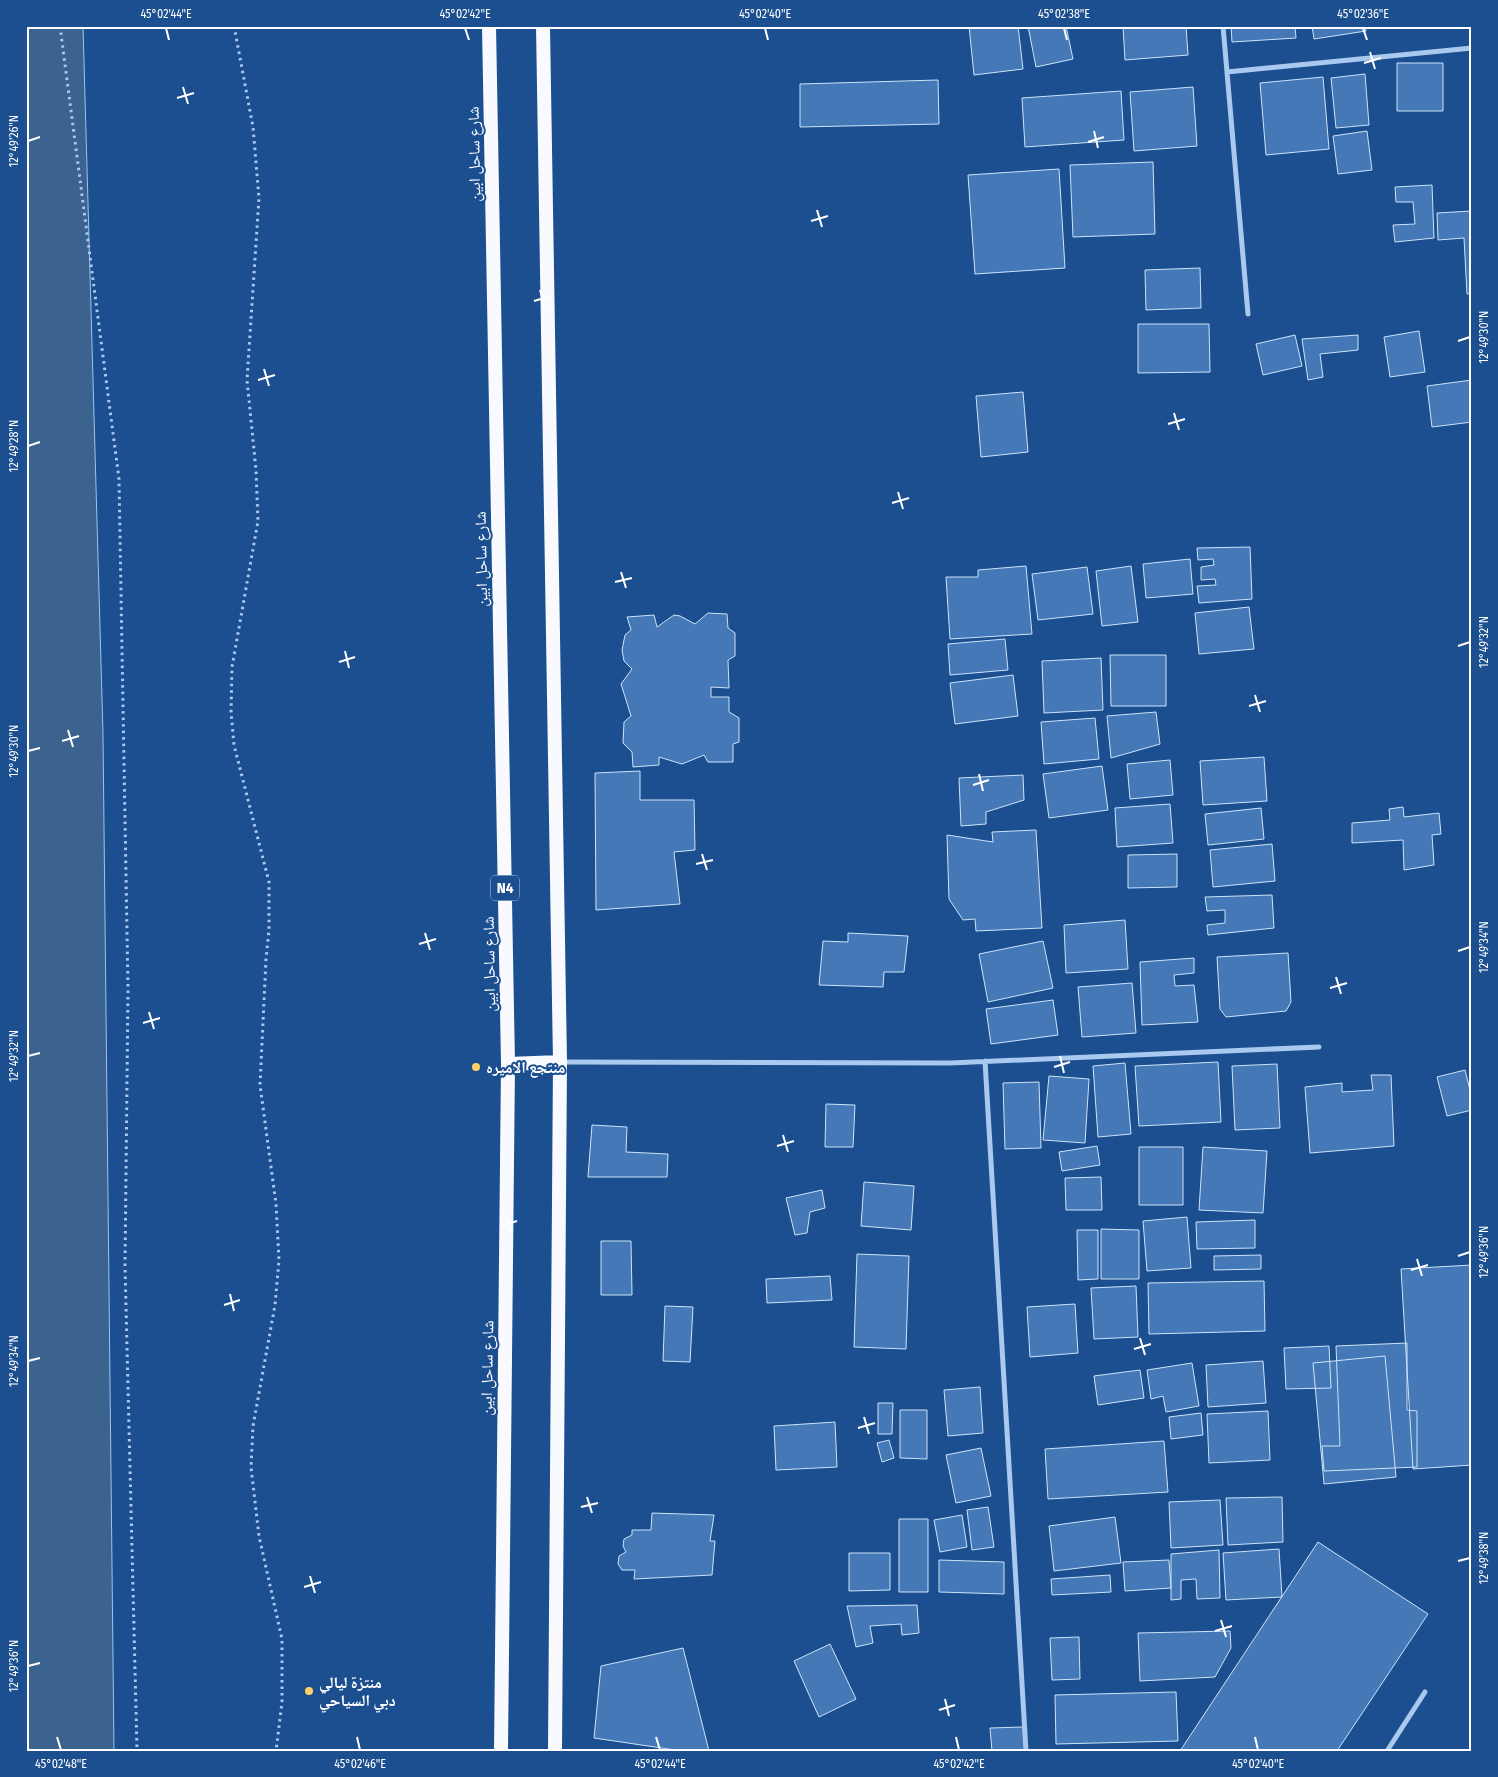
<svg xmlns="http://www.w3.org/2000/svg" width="1498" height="1777" font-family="'Fira Sans Condensed','Noto Naskh Arabic',sans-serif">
<rect width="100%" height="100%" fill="#1b4f8f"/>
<path fill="#3c6290" stroke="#9cc4f0" d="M26,26H83L103,734L114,1751H26Z"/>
<path fill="#4478b7" stroke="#cfe3fa" d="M969,26H1018L1023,69L974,75Z
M1028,26H1066L1073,59L1036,67Z
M1123,26H1186L1188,55L1125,60Z
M1231,26H1295L1296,38L1232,42Z
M1312,26H1365L1366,31L1314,39Z
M1397,63H1443V111H1397Z
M1365,74L1369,125L1336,128L1331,78Z
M1323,77L1329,149L1266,155L1260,83Z
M938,80L939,124L800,127V84Z
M1193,87L1197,146L1134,151L1130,92Z
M1121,91L1124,140L1025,147L1022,98Z
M1367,131L1372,170L1338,174L1333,136Z
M1153,162L1155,234L1073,237L1070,165Z
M1059,169L1065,268L975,274L968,175Z
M1432,185L1434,238L1395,242L1393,225L1415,224L1413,202H1396L1395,187Z
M1472,211V293L1467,294L1464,238L1438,240L1437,213Z
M1200,268L1201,308L1146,310L1145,270Z
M1138,324H1209L1210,372L1138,373Z
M1419,331L1425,372L1390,377L1384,337Z
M1295,335L1302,366L1263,375L1256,344Z
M1358,335V350L1320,354L1323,377L1308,380L1302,339Z
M1472,380V422L1432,427L1427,386Z
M1023,392L1028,452L981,457L976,396Z
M1250,547L1252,599L1199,603L1197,586L1216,585L1215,579L1201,580V567L1214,565L1213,559L1198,560L1197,548Z
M1190,559L1193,594L1146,598L1143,564Z
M1026,566L1032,634L950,639L946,577H978V570Z
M1131,566L1138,622L1102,626L1096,571Z
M1087,567L1093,614L1038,620L1032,574Z
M1249,607L1254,649L1199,654L1195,613Z
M708,613L727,614L728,628L735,633V656L728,660L729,688L711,687V697H729V712L739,718V742L733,744V762H708L704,755L682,764L659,757V765L633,767L632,752L623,743L624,722L631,716L621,684L632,669L624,661L622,650L625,635L631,630L627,617L654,615L657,627L674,615L680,616L695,624Z
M1005,639L1008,670L950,675L948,644Z
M1110,655H1166V706H1111Z
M1101,658L1103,710L1044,713L1042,661Z
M1013,675L1018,716L955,724L950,683Z
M1156,712L1160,744L1111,758L1107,716Z
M1095,718L1099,759L1044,764L1041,722Z
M1264,757L1267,801L1203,805L1200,761Z
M1170,760L1173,795L1130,799L1127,764Z
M1102,766L1108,810L1049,818L1043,774Z
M640,771V800H694L695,850L674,852L680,904L596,910L595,773Z
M1023,775L1024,800L986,812V824L961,826L959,778Z
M1170,804L1173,843L1117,847L1115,808Z
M1403,807L1404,817L1439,813L1441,834L1432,835L1434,865L1404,870L1403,840L1352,843V823L1390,820L1389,809Z
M1261,808L1264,839L1208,845L1205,814Z
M1036,830L1042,928L976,931L975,919L963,920L949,899L947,835L993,842L992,832Z
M1272,844L1275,881L1213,887L1210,850Z
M1177,854V887L1128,888V855Z
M1272,895L1274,928L1208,935L1207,925L1225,923V910L1207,911L1205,897Z
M1125,920L1128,969L1066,973L1064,925Z
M848,933L908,936L904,972H884L883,987L819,985L823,941L848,942Z
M1043,941L1053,988L988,1002L979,954Z
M1288,953L1291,1002L1286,1011L1226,1017L1220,1009L1217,957Z
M1194,958V973L1174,975L1175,986L1194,985L1198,1022L1142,1025L1140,962Z
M1132,983L1136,1033L1082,1037L1078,987Z
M1053,1000L1058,1035L991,1044L986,1009Z
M1218,1062L1221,1122L1139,1126L1135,1066Z
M1125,1063L1131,1134L1098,1137L1093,1066Z
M1277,1064L1280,1128L1235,1130L1232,1066Z
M1465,1070L1472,1098V1110L1447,1116L1437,1077Z
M1371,1075H1391L1394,1146L1310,1153L1305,1087L1342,1083V1092L1373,1090Z
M1049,1076L1089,1079L1085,1143L1043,1140Z
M1039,1082L1041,1148L1005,1149L1003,1083Z
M826,1104L855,1105L853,1147H825Z
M592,1125L627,1127L626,1152L668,1154L667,1177H588Z
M1097,1146L1100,1165L1062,1171L1059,1152Z
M1139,1147H1183V1205H1139Z
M1203,1147L1267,1151L1263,1213L1199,1210Z
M1101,1177L1102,1210H1066L1065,1178Z
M864,1182L914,1186L911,1230L861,1226Z
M822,1190L825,1208L810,1212L807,1233L795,1235L786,1198Z
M1187,1217L1191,1268L1147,1271L1143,1221Z
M1255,1220V1248L1197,1249L1196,1222Z
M1101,1229L1139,1230V1279H1101Z
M1077,1230H1098V1279L1078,1280Z
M601,1241H631L632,1295H601Z
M857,1254L909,1256L906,1349L854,1347Z
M1261,1255V1269L1214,1270V1256Z
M1472,1265V1465L1413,1469L1401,1269Z
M830,1276L832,1300L767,1303L766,1279Z
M1264,1281L1265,1331L1149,1334L1148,1283Z
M1136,1286L1138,1337L1094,1339L1091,1288Z
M1075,1304L1078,1353L1030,1357L1027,1307Z
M665,1306L693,1307L690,1362L663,1361Z
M1407,1343V1410L1417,1411V1467L1324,1471L1322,1446H1340L1336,1346Z
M1329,1346L1331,1388L1286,1389L1284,1348Z
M1385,1356L1396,1477L1324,1484L1313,1363Z
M1263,1361L1266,1403L1208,1407L1206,1365Z
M1192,1363L1199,1406L1166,1412L1163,1396L1151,1399L1147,1370Z
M1140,1370L1144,1398L1098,1405L1094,1376Z
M980,1387L983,1433L948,1436L944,1390Z
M878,1403H893L892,1434H878Z
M900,1410H927V1459L900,1458Z
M1268,1411L1270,1460L1209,1463L1207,1414Z
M1201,1413L1203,1435L1171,1439L1169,1417Z
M835,1422L837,1467L776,1470L774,1426Z
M889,1440L894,1458L882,1462L877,1443Z
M1164,1441L1168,1492L1048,1499L1045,1449Z
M981,1448L991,1496L956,1503L946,1455Z
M1282,1497L1283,1542L1228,1545L1226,1498Z
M1220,1500L1223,1545L1171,1548L1169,1502Z
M988,1507L994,1547L972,1550L967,1510Z
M652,1513L714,1515L710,1541H715L712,1575L634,1579L635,1570H622L618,1564L619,1556L626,1552L623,1546L624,1539L632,1535V1530H651Z
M962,1515L967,1547L940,1552L934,1520Z
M1115,1517L1121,1563L1054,1571L1049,1526Z
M899,1519H928V1592H899Z
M1318,1542L1428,1614L1337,1751H1180Z
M1279,1549L1282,1597L1226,1600L1223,1553Z
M1219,1550L1220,1598L1197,1599L1196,1579L1181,1580V1599L1171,1600V1554Z
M849,1553H890V1590L849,1591Z
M939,1560L1004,1562V1594L939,1592Z
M1169,1560L1171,1588L1125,1591L1123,1562Z
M1110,1575L1111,1592L1052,1595L1051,1579Z
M917,1605L919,1633L902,1635L901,1624L870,1626L873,1643L856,1647L847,1606Z
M1230,1631L1231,1648L1215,1677L1140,1681L1138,1633Z
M1079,1637L1080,1679L1052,1680L1050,1638Z
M830,1644L856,1699L819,1717L794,1661Z
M683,1648L709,1751H682L594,1738L601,1666Z
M1176,1692L1178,1741L1056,1744L1055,1695Z
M1023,1727L1025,1751H992L990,1728Z"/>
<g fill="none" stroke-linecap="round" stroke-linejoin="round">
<path stroke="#a9c9ee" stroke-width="3" stroke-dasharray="2.5 4" stroke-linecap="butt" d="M60,26L119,479L128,989L125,1266L137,1751
M234,26L253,127L259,198L247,380L256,470L258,521L232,667L231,712L234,745L269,882V930L266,959L260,1085L276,1204L279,1260L275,1305L253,1426L251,1467L259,1536L282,1639V1702L276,1751"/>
<path stroke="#a9c9ee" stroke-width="5" d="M1223,26L1248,314
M1227,72L1472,48
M985,1061L1026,1751
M562,1062L950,1063L1319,1047
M1387,1751L1425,1692"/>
<path stroke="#f8faff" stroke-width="14" d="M489,26L508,1064L501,1751
M543,26L560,1062L555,1751
M508,1064L560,1062"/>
</g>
<path fill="none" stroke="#fff" stroke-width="2" d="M166,28L169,40M465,28L469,40M765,28L768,40M1064,28L1067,40M1363,28L1367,40M1370,52L1375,69M1364,63L1381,58M183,87L188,104M177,98L194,93M1094,131L1098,148M28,141L40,137M1088,142L1104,137M817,210L822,227M811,221L828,216M540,290L545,307M534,301L551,296M1458,341L1470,337M264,369L269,386M258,380L275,375M1174,413L1179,430M1168,424L1185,419M28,446L40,442M898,492L903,509M892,503L909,498M621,572L626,588M615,582L632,578M1458,646L1470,642M345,651L349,668M339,662L355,657M1255,695L1260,712M1249,706L1266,701M68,730L73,747M62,741L79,736M28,751L40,748M979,774L983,791M973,785L989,780M702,854L707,870M696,864L713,860M425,933L430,950M419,944L436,939M1458,951L1470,947M1336,977L1341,994M1330,988L1347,983M149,1012L154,1029M143,1023L160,1018M28,1056L40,1053M1060,1056L1064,1073M1054,1067L1070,1062M783,1135L788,1152M777,1146L794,1141M506,1215L511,1232M500,1226L517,1221M1458,1256L1470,1252M1417,1259L1422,1276M1411,1270L1428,1265M230,1294L234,1311M224,1305L240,1300M1140,1338L1145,1355M1134,1349L1151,1344M28,1361L40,1358M864,1417L869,1434M858,1428L875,1423M587,1497L592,1513M581,1507L598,1503M1458,1561L1470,1558M310,1576L315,1593M304,1587L321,1582M1221,1620L1226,1637M1215,1631L1232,1626M28,1666L40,1663M945,1699L949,1716M939,1710L955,1705M57,1737L61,1750M357,1737L360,1750M656,1737L660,1750M956,1737L959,1750M1255,1737L1258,1750"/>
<g fill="#ffd166" stroke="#1b4f8f" stroke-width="2">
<circle cx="476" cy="1067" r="5"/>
<circle cx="309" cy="1691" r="5"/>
</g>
<g text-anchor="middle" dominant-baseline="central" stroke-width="4" stroke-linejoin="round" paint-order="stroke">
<rect fill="#1b4f8f" stroke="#bbcadd" stroke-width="1" x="491" y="875.5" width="28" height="25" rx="4"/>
<g font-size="15" font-weight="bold" fill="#fff">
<text x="505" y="888">N4</text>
</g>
<g font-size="16" fill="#fff" stroke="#1b4f8f">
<text transform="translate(474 154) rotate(-91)">شارع ساحل ابين</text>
<text transform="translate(481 559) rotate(-91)">شارع ساحل ابين</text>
<text transform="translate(489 964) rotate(-91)">شارع ساحل ابين</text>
<text transform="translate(487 1368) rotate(-89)">شارع ساحل ابين</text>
</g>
<g font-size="16" font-weight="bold" fill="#fff" stroke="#1b4f8f" text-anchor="start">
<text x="486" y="1067">منتجع الاميره</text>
<text x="319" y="1682">منتزة ليالي<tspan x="319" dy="18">دبي السياحي</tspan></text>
</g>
</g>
<rect width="1498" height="1777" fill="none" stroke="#1b4f8f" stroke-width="55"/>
<rect x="28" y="28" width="1442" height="1722" fill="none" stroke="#fff" stroke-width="2"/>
<g font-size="12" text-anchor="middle" fill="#fff">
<text x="166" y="18">45°02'44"E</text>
<text x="465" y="18">45°02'42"E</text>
<text x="765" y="18">45°02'40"E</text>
<text x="1064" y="18">45°02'38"E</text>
<text x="1363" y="18">45°02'36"E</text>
<text transform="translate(14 141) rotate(-90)" y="4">12°49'26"N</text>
<text transform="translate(1484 337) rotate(-90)" y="4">12°49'30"N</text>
<text transform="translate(14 446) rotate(-90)" y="4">12°49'28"N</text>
<text transform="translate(1484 642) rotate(-90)" y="4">12°49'32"N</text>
<text transform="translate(14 751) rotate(-90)" y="4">12°49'30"N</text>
<text transform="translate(1484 947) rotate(-90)" y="4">12°49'34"N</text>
<text transform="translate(14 1056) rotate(-90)" y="4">12°49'32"N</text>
<text transform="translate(1484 1252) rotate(-90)" y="4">12°49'36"N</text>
<text transform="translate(14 1361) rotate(-90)" y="4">12°49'34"N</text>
<text transform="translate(1484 1558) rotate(-90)" y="4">12°49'38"N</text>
<text transform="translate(14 1666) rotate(-90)" y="4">12°49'36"N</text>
<text x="61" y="1768">45°02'48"E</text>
<text x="360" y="1768">45°02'46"E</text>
<text x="660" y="1768">45°02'44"E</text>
<text x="959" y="1768">45°02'42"E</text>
<text x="1258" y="1768">45°02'40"E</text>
</g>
</svg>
